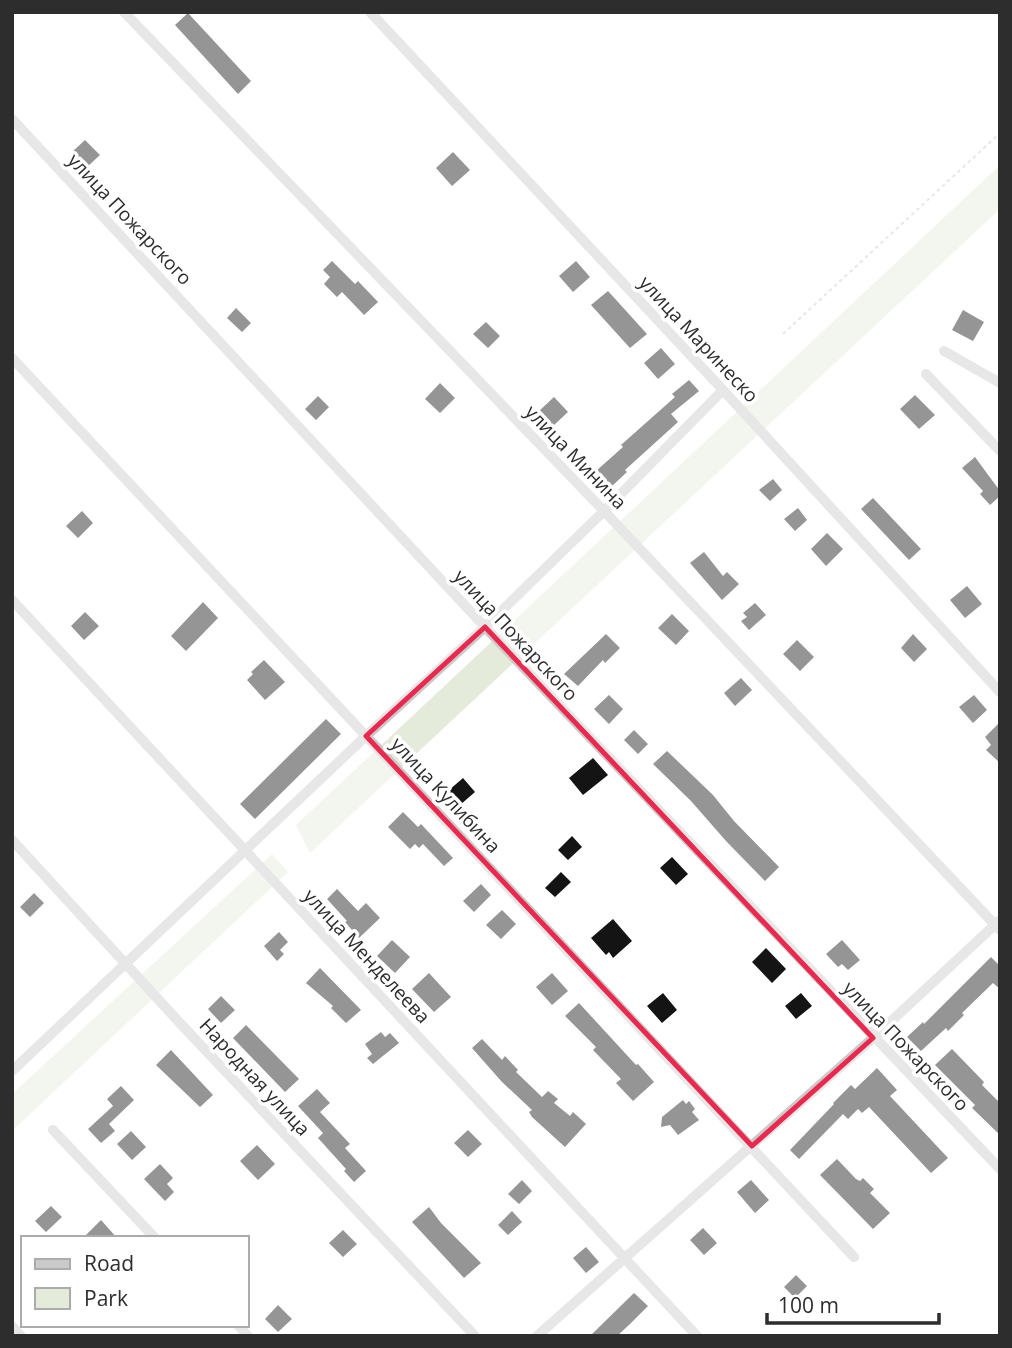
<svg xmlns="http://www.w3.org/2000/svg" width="1012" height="1348" font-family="'Open Sans',sans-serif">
<rect width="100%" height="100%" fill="#fff"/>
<path fill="#e5ebda" d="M1000,165V209L310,853L296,825Z
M272,854L288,872L12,1131V1094Z"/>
<path fill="#141414" d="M188,13L251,81L238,94L175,25Z
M85,140L100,155L87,167L72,152Z
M453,152L470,170L452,186L436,168Z
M332,261L355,284L358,281L378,302L364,315L342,292L337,297L324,284L330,277L323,270Z
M576,261L590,277L573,292L559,276Z
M608,291L647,334L630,348L591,305Z
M236,308L251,323L242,332L227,318Z
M963,310L984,322L973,341L952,330Z
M486,322L500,336L488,348L473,334Z
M661,348L675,364L658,379L644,363Z
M689,380L699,391L671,414L678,422L625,470L627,472L611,487L596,471L623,447L621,445L675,397L672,394Z
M440,383L455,398L440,413L425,399Z
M915,395L935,415L919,429L900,409Z
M318,396L329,407L316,420L305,409Z
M554,397L568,412L553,426L539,411Z
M975,457L1000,491V496L990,505L980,494L983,491L962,468Z
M773,479L782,490L770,501L759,490Z
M873,498L921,549L909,560L861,509Z
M798,508L807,520L795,531L784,519Z
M82,511L93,523L78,538L66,526Z
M827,533L843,549L826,566L811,549Z
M704,552L723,576L727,572L739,584L722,600L690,563Z
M967,586L982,604L965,618L950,600Z
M203,602L218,618L186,651L171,636Z
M755,603L766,615L749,630L741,621L747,617L743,613Z
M85,612L99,626L84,640L71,626Z
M672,614L689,631L676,645L658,628Z
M606,634L620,648L605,663L603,660L578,686L564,674Z
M913,634L927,649L914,662L901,648Z
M797,640L814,657L800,671L783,654Z
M264,660L285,682L265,700L247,680L253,674L251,672Z
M741,678L752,690L735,706L724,693Z
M609,695L623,709L609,724L594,709Z
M974,695L987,710L973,723L959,707Z
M326,719L341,734L255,819L240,804Z
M1000,722V763L986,750L991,745L985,737Z
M634,730L648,744L638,754L624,740Z
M667,751L713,795L734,821L779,867L765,881L726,841L691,801L653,764Z
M593,758L608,775L583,795L569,778Z
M463,778L475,792L460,805L448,791Z
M403,812L418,827L421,824L453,858L444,866L423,844L419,848L415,844L410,849L388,827Z
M572,836L582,847L568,860L558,850Z
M672,857L688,874L676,885L660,868Z
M561,872L571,882L555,897L545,888Z
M481,884L491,895L474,912L463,901Z
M337,889L358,911L366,903L380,918L359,938L345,922L347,921L327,899Z
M34,893L44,903L30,917L20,907Z
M502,910L516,924L501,939L486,925Z
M613,919L632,941L613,958L609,952L606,955L591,938Z
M279,932L288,942L280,950L284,954L277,961L264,946Z
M392,940L410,957L395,973L377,956Z
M842,940L860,960L848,970L842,964L838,967L826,954Z
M766,948L786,969L772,983L752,962Z
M991,957L1000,966V989L993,983L962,1013L964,1015L948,1031L946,1028L921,1051L907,1037L923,1022L924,1024Z
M320,968L361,1010L346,1023L331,1008L333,1006L306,983Z
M429,973L451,997L434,1012L412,989Z
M552,973L568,991L552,1005L536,987Z
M663,993L677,1010L662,1023L647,1006Z
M801,993L812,1006L796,1019L785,1006Z
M221,996L235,1010L221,1023L208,1009Z
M579,1003L636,1065L638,1064L654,1082L633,1101L616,1083L621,1079L593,1050L596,1047L565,1016Z
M246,1025L299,1079L285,1092L233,1038Z
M381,1032L385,1037L390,1033L399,1043L373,1064L367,1058L372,1054L365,1044Z
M482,1039L502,1060L505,1056L518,1070L516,1072L542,1097L548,1091L558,1099L554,1103L570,1116L573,1112L586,1124L565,1147L532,1117L529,1112L532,1110L502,1082L472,1048Z
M952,1049L984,1082L982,1085L1000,1103V1135L972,1108L975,1105L935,1065Z
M171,1050L213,1095L200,1107L156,1065Z
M877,1068L897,1090L890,1096L948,1158L931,1173L869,1107L862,1113L858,1109L848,1119L843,1114L799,1159L790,1150L834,1104L833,1103L851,1085L855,1089Z
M121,1086L134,1100L109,1124L115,1131L101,1143L88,1129L113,1106L107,1099Z
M317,1089L330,1103L320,1112L350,1144L345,1148L366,1171L354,1182L344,1171L346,1169L318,1138L323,1133L298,1106Z
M683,1100L686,1104L689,1101L695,1109L692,1112L699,1120L678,1135L670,1125L661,1127L662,1117Z
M468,1130L482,1144L468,1157L454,1143Z
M131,1131L146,1147L132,1160L117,1144Z
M257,1145L275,1164L258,1180L240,1161Z
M837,1159L856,1179L860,1181L863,1178L874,1189L870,1193L890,1213L873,1229L820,1175Z
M160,1164L173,1178L167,1184L174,1192L165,1201L144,1179Z
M522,1180L532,1191L519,1204L508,1194Z
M751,1180L769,1200L755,1213L737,1192Z
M51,1206L62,1217L46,1232L35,1221Z
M429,1207L441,1223L481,1263L464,1278L412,1222Z
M512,1211L522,1222L508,1235L498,1225Z
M101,1220L117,1238H83Z
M703,1228L717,1243L704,1255L690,1240Z
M343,1230L357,1244L343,1257L329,1243Z
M586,1247L599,1262L586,1273L573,1258Z
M796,1275L807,1286L795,1298L784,1287Z
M634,1293L648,1306L630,1324L617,1336H590Z
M278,1305L292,1319L278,1332L265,1319Z"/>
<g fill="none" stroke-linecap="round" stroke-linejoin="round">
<path stroke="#cacaca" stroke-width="2" stroke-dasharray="3.5 3.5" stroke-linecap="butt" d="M783,334L1000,133"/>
<path stroke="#cacaca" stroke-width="10" d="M124,12L604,511L1000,930
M370,12L723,390L1000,692
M12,119L485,627L1000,1169
M944,351L1000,383
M12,358L854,1257
M926,374L1000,451
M12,600L697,1336
M12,840L178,1021L475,1336
M12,1071L366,736L485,627L604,511L723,390
M53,1130L155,1238
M238,1325L248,1336
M12,1326L21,1336
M537,1336L873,1038L999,921"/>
</g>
<path d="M0 0H1012V1348H0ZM485,627L873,1038L752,1146L366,736Z" fill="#fff" fill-opacity=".55" fill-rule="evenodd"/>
<path fill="none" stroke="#eb284d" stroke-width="5" stroke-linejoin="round" d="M485,627L873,1038L752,1146L366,736Z"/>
<g text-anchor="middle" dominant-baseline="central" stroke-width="7" stroke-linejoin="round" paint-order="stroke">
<g font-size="19" fill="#2d2d2d" stroke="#fff">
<text transform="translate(130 219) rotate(47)">улица Пожарского</text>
<text transform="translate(699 339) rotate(47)">улица Маринеско</text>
<text transform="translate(576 457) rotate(46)">улица Минина</text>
<text transform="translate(516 635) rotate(47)">улица Пожарского</text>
<text transform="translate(446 795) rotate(47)">улица Кулибина</text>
<text transform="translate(367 956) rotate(47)">улица Менделеева</text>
<text transform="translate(906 1046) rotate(46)">улица Пожарского</text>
<text transform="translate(255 1077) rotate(47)">Народная улица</text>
</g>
</g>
<rect width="1012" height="1348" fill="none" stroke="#2d2d2d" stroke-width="28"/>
<rect x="21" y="1236" width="228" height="91" fill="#ffffff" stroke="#ababab" stroke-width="2"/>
<rect x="35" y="1259" width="35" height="10" fill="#cacaca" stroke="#ababab" stroke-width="2"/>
<text x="84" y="1271" font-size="21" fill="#2d2d2d">Road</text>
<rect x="35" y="1288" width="35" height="21" fill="#e5ebda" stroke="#ababab" stroke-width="2"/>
<text x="84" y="1306" font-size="21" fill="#2d2d2d">Park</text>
<path d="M767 1313v10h172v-10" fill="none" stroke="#2d2d2d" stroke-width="3.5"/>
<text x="778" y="1313" font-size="21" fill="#2d2d2d" stroke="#ffffff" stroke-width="5" paint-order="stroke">100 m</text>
</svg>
